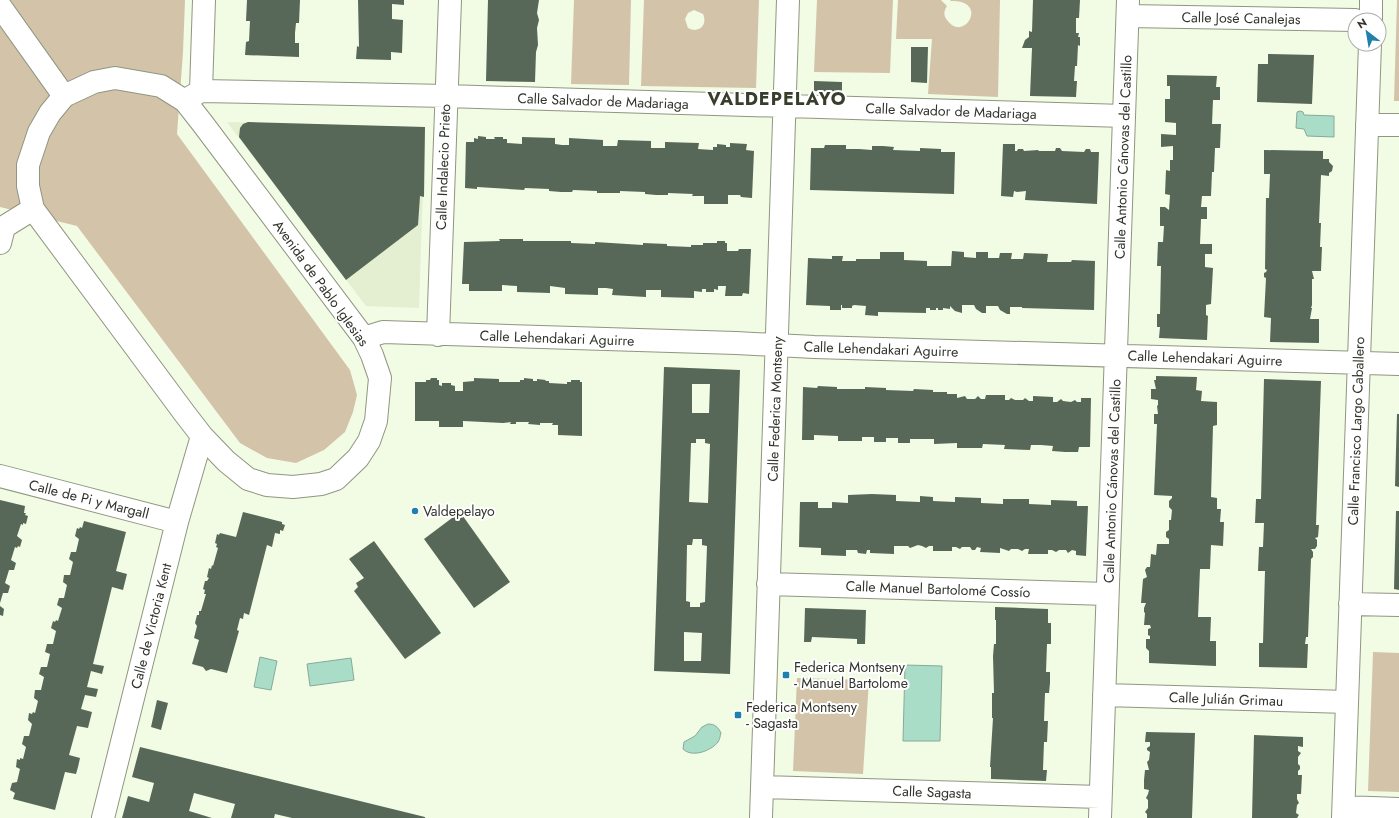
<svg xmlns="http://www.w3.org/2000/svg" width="1399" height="818" font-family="Jost,sans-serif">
<rect width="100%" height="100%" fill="#f2fbe4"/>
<path fill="#e4eed0" d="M227,122L425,127L419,308L366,306Z"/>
<path fill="#d3c3a9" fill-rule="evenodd" d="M0,0H185L183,52L177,134L350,370L357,395L353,412L345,432L324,450L296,463L267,458L240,443L77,226L0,207Z
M574,0H631L629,85L571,84Z
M644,0H759L756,88L641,86ZM694,10L703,14C708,25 699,34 688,28L685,19L688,13Z
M817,0H893L890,73L814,72Z
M898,0H941L947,6C944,11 943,15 947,20C964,44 990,0 951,1L950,0H1000L998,97L928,94L932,39H896Z
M1397,0H1399V101H1394Z
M1373,652L1399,653V792L1368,791Z
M797,678L869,680L863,774L793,771Z"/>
<path fill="#aaddc8" stroke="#86aa99" d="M1300,111L1303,112L1304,115L1334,116V137L1307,136L1304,129L1296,128L1297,112Z
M260,657L277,661L271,690L254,687Z
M351,658L354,680L310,686L307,664Z
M905,665L942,666L940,741H903Z
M708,724C715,724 718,727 721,733C720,736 720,739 718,742C711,751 692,758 683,749L684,742L695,736L702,727Z"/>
<path fill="#586858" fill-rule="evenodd" d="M247,0H300L299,23H296L295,33V43H299V57L245,55L246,42L249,41L250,21H246Z
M358,0H404V5L392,4V19L403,20L402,53L391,52V60L356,59L357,46L359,47Z
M488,0H539L537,13L539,20L537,28L538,45L536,52L535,82L486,81Z
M1033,0H1080L1079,18H1076V33H1079L1078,37H1080V46L1078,45L1077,66H1075L1074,81H1077L1076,97L1030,96L1032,48H1022L1025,40L1029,37V31L1032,32Z
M911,47H928L927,83L911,82Z
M1268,54L1314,55L1312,104L1257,102L1258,64H1268Z
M1167,75L1217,76L1216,87H1220V100H1213L1212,124H1221L1220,148H1215L1214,172H1212L1211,196H1202L1201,207H1207V219H1201L1200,244H1212V254H1205V267L1213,268L1211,304L1206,305V315L1208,316L1207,340L1159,338L1160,327H1157V314H1160L1161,266H1157L1158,242H1163L1164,226H1160V207H1165L1169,210L1170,195L1165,194L1166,170L1170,171V160H1173V146L1161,147V134L1176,135V123L1165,122V99H1170V86H1167Z
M814,81L842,82V92L814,91Z
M248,122L425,127L424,197L420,196L418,225L346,280L239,137L240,128L243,124Z
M478,136L486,137V139H495L494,137H503V139H507V143L522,144V137L555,138V144L562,145H569V138L603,140V146H617L618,140L651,141V148H665V142L699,143L698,149L713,150V147H717V144L726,145V147H730V143L747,144L746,150L754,151L752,198L741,197L740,195H728V204H704V196H692L693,194L668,193V195H656L645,194V192L620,191V193H597V191L573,190L572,192H561L549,191V189L525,188L524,190L477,187V189L465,188L466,142H474V138L478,139Z
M1003,144H1015V151H1017L1018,149H1023L1024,151L1038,150L1039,151H1055L1056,148H1060L1062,151L1084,152L1086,149H1090L1091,152H1099L1097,204L1025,200L1026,191L1017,192L1014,191L1013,197L1001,196Z
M825,145H846V149H859L872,150V146H883L894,147L893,150L920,151V148L941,149V152H955L954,194L810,190L811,148H824Z
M1264,150L1323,151V159H1329V162L1333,166L1332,171L1329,173V176L1321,175L1319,223H1321L1320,247H1322L1321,271H1312L1314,279H1312V305L1311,308H1312L1310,319H1319V343L1270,342L1271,318L1264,317L1266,278L1264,277V273L1266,272L1267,270L1265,269L1266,198H1269L1270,174H1264Z
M499,239H523V241H571V243L595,244V242L643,245V243L667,244V246L691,247V245H703V243H717V241H725V243H727V251H738L739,249H751L749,294L743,293L742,296H725L726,286H718V290L714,289V292H706V289H702V292L694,291V298L661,297V290H646V297L612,295L613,289L606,288H598V295L565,294V288L550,286V293L517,292V286L502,285V291H469V284H462L464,242L500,241Z
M952,251L964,252V257L976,258V252H988V258H999L1000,253H1012L1011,259H1023L1024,253L1048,254L1047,262H1071L1072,260L1095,261L1094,310L1022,308V307H1010V314H1007L1000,310L998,306H986V313H982L976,309L974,305H962V313L955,311L950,306V309L943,308V310H938V308H936V310H930V308H926V313L878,312V316L865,315L866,306L854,305L852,306V308H842V305H841V310H830V306L806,305L808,258L832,259V256H843L842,261H856V259H880V252H904V260L927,261V266H951Z
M664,367L740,370L730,674L654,671ZM692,384H710L709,413H692ZM696,439H705V443L710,444L708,503L689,502L691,443H696ZM693,539H702V545L707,546L705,602L700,603V607H690V602L686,601L687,545H692ZM684,632L702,633L701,661H684Z
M1156,376L1197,377L1196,390L1202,391L1201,401L1217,402V425L1213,426L1211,497L1217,498V509H1221L1220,522H1224L1223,546L1211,545L1210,569H1200L1198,617H1211L1210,641H1216V666L1149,663V651L1146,648V639H1150V636L1148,635V629L1151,628L1150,625H1144L1145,613L1144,612V608L1146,603H1141L1143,579L1147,577L1145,570L1147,567H1150L1151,554L1156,555L1157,544H1169V539L1166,537V532L1169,530V520H1171L1172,510L1169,507V501L1172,498V496L1154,495L1157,424H1154V414H1158L1157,406L1158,405V400L1151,399V389H1156L1154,380H1156Z
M431,378H437V380H439V385L442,386V383H451V385L455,386V391H463V382L474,381V378L499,379V382H520V380H524V378L533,379V381H537V379L546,380L545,381H549V383L567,384V382H571V380H580V382H582V436L558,435V425H552L553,423H540V425L528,424L529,422H516V424H510L511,422L503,423L463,421V427H439V421H415V382H426V380H430Z
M1264,379L1321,381L1316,525H1319L1318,537L1315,538L1317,540V546L1315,549H1311L1313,552V557L1311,559L1308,637H1306L1305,644H1308L1307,668L1259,667V643H1263L1265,571H1258L1259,547H1263L1264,523H1255L1256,499H1261Z
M818,386L837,387V389H865V387L886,388V390L913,391L914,389L933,390V392H947V394H957V398L965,396L967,399H975L978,396L981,399H985L986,395H1005V400H1009L1011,398L1015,400H1023L1025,398L1029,401H1033V396L1053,397V402H1057L1061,399L1063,401L1071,402L1075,400L1077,402H1081V398H1091L1090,447H1079L1078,452H1065L1052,451L1053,446L1041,445H1031L1030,450L1004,449L1005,445L983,444L982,448H957V443L934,444V439H910V443H898V438H886V442H874V437H862V441H838V436L814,435V440H802L803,387L817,388Z
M1397,414H1399V487L1395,486Z
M872,494L896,495V501L920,502V496L933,497V501L955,502V497L981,498V503L1003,504V499H1029V504L1051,505V500L1077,501V506H1088L1086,556L1076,555V551L1072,550L1068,553L1066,550H1059L1056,552L1052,550H1048V554H1028L1029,549H1025L1022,551L1018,549H1011L1009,551L1000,548V553L980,552L981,548L977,547L975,550H972L970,547H962L960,549L956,547H952V551H933V546H929L926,548L922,546L918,545L910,548L908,546H894V554L870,553V550H867L866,554L858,553L857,550H846V556L821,555V548L799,547L800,502H818V508H832V502L848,503V495Z
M0,500L25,506L24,513H26L25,515L28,516L26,524L23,523V525L21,524L17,536L22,540L20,547L18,546L17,548L15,547L11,560L16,563L14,570H9L5,583L10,586L8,593H3L0,603Z
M1396,511H1399V590L1394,589Z
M243,512L282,522V524L285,525L283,531L280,530V534L275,533L272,547L267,545L249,615L244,613L243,619L240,618L237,630L239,631L227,673L211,669L206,671L203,667L192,664L199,640L194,638L197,626L195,623L197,615H199V611H201L206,594H204L205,590L203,589L205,581H207L209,578L207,577L209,568L211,569L212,565L213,566L218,548L216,547L217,544L215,543L217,534L219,535L220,533L236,537Z
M460,512L510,582L474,608L424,539Z
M84,521L126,532L116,571L127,574L123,590L112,587L93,664L104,666L102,674L91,671L87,687L98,689L96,697L85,695L81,709L92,712L88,728L77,726L69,755L80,758L78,767L76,774L65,772L55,810L13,799L15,793L10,790L12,783L17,782L20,769L16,767L17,759L20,760V758L23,759L26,747L22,744L24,736H29L32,724L28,720L29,713L32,714L33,712L35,713L38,701L34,698L35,690H41L44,677L39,674L41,667H47L50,654L45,652L47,644H53L56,631L51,628L53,621L55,622L56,620L58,621L62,608L57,605L59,598H64L67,585L63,582L64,575H70L73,562L69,559L71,552H76L79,539L75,536L77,528L79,529L80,527L82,528Z
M374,541L441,633L405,659L354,591L358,587L356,583L364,578L349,559Z
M0,606L4,609L3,616L0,615Z
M995,607L1048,609V623H1051V644H1047L1046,672H1050V683L1049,693H1045L1044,721H1048L1047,742H1044L1043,770H1047L1046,781L991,779V767H990L993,718H992V693H994L993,656L994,644H996V620H995Z
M805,608L866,610L865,644H857V639L812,637L811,642H804Z
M157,700L168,703L161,730L151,727Z
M1146,732L1195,733L1192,818H1147V814L1145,812L1148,808V800L1146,798L1148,794L1149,790L1144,789V780L1145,770H1149L1147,762L1149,760L1150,752L1147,750V748L1150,746V742H1145Z
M1254,735L1303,737V747L1298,746V751L1301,753L1298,757V764L1300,766V769L1298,771V775H1302L1301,794H1297V799L1299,803L1297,805L1296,813L1299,815L1297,818H1252Z
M140,747L425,817V818H292L275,814L274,818H231L235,804L194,793L189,811L212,818H122L128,796L149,802L154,783L132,777Z"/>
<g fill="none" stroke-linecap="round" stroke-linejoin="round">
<g stroke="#8f9681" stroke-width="24">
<path id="minor" d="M0,6L64,96
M1128,16L1355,20
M1371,20V0
M115,78L161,86L185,101L203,124L364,338L372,355L380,378L376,421L369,441L358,458L336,479L321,484L293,487L267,485L248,479L226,461L202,436L185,414L33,209L28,186V165L39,132L50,113L64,96L94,82Z
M201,91L446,96L1124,116
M189,98L201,91L204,0
M1367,125H1399
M0,243L4,227L33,209
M438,335L450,0
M364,338L383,332L736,343L814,347L1399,364
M0,476L177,522
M768,584L1107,594
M1350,604L1399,605
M1104,695L1347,702
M763,787L1100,797
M1344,807L1399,809
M103,818L177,522L202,436
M761,818L788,0
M1100,818L1128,0
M1343,818L1370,44"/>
</g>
<use href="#minor" stroke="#fff" stroke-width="22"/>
</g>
<g fill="#2080ac" stroke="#fff" stroke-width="1.5">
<circle cx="415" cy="511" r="4"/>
<rect x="782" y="671" width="8" height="8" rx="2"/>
<rect x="734" y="711" width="8" height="8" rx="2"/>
</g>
<g text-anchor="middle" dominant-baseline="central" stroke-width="4" stroke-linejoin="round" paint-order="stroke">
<g font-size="14" fill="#31342c" stroke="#fff">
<text transform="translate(1241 18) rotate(1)">Calle José Canalejas</text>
<text transform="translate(603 101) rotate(2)">Calle Salvador de Madariaga</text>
<text transform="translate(951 111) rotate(2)">Calle Salvador de Madariaga</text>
<text transform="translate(1123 157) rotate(-88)">Calle Antonio Cánovas del Castillo</text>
<text transform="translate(443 167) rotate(-88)">Calle Indalecio Prieto</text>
<text transform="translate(321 283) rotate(54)">Avenida de Pablo Iglesias</text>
<text transform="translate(557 338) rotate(2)">Calle Lehendakari Aguirre</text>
<text transform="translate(881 349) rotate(2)">Calle Lehendakari Aguirre</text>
<text transform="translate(1205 358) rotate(2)">Calle Lehendakari Aguirre</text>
<text transform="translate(775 409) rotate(-88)">Calle Federica Montseny</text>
<text transform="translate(1356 431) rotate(-88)">Calle Francisco Largo Caballero</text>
<text transform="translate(1112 481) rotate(-88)">Calle Antonio Cánovas del Castillo</text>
<text transform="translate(89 499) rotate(14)">Calle de Pi y Margall</text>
<text transform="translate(938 589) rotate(2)">Calle Manuel Bartolomé Cossío</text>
<text transform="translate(151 626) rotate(-76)">Calle de Victoria Kent</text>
<text transform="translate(1226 699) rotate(2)">Calle Julián Grimau</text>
<text transform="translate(932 792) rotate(2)">Calle Sagasta</text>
</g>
<g font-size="14" fill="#31342c" stroke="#fff" text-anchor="start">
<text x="423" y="511">Valdepelayo</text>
<text x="794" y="667">Federica Montseny<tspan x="794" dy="16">- Manuel Bartolome</tspan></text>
<text x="746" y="707">Federica Montseny<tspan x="746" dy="16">- Sagasta</tspan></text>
</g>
<g font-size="18" font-weight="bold" letter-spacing="1" fill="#383e2c" stroke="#fff">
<text x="777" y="99">VALDEPELAYO</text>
</g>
</g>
<g transform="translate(1367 32) rotate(329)"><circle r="19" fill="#ffffff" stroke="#adaeab"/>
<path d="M0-3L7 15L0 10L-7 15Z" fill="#2080ac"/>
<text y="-6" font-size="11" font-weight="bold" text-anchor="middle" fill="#31342c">N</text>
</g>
</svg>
